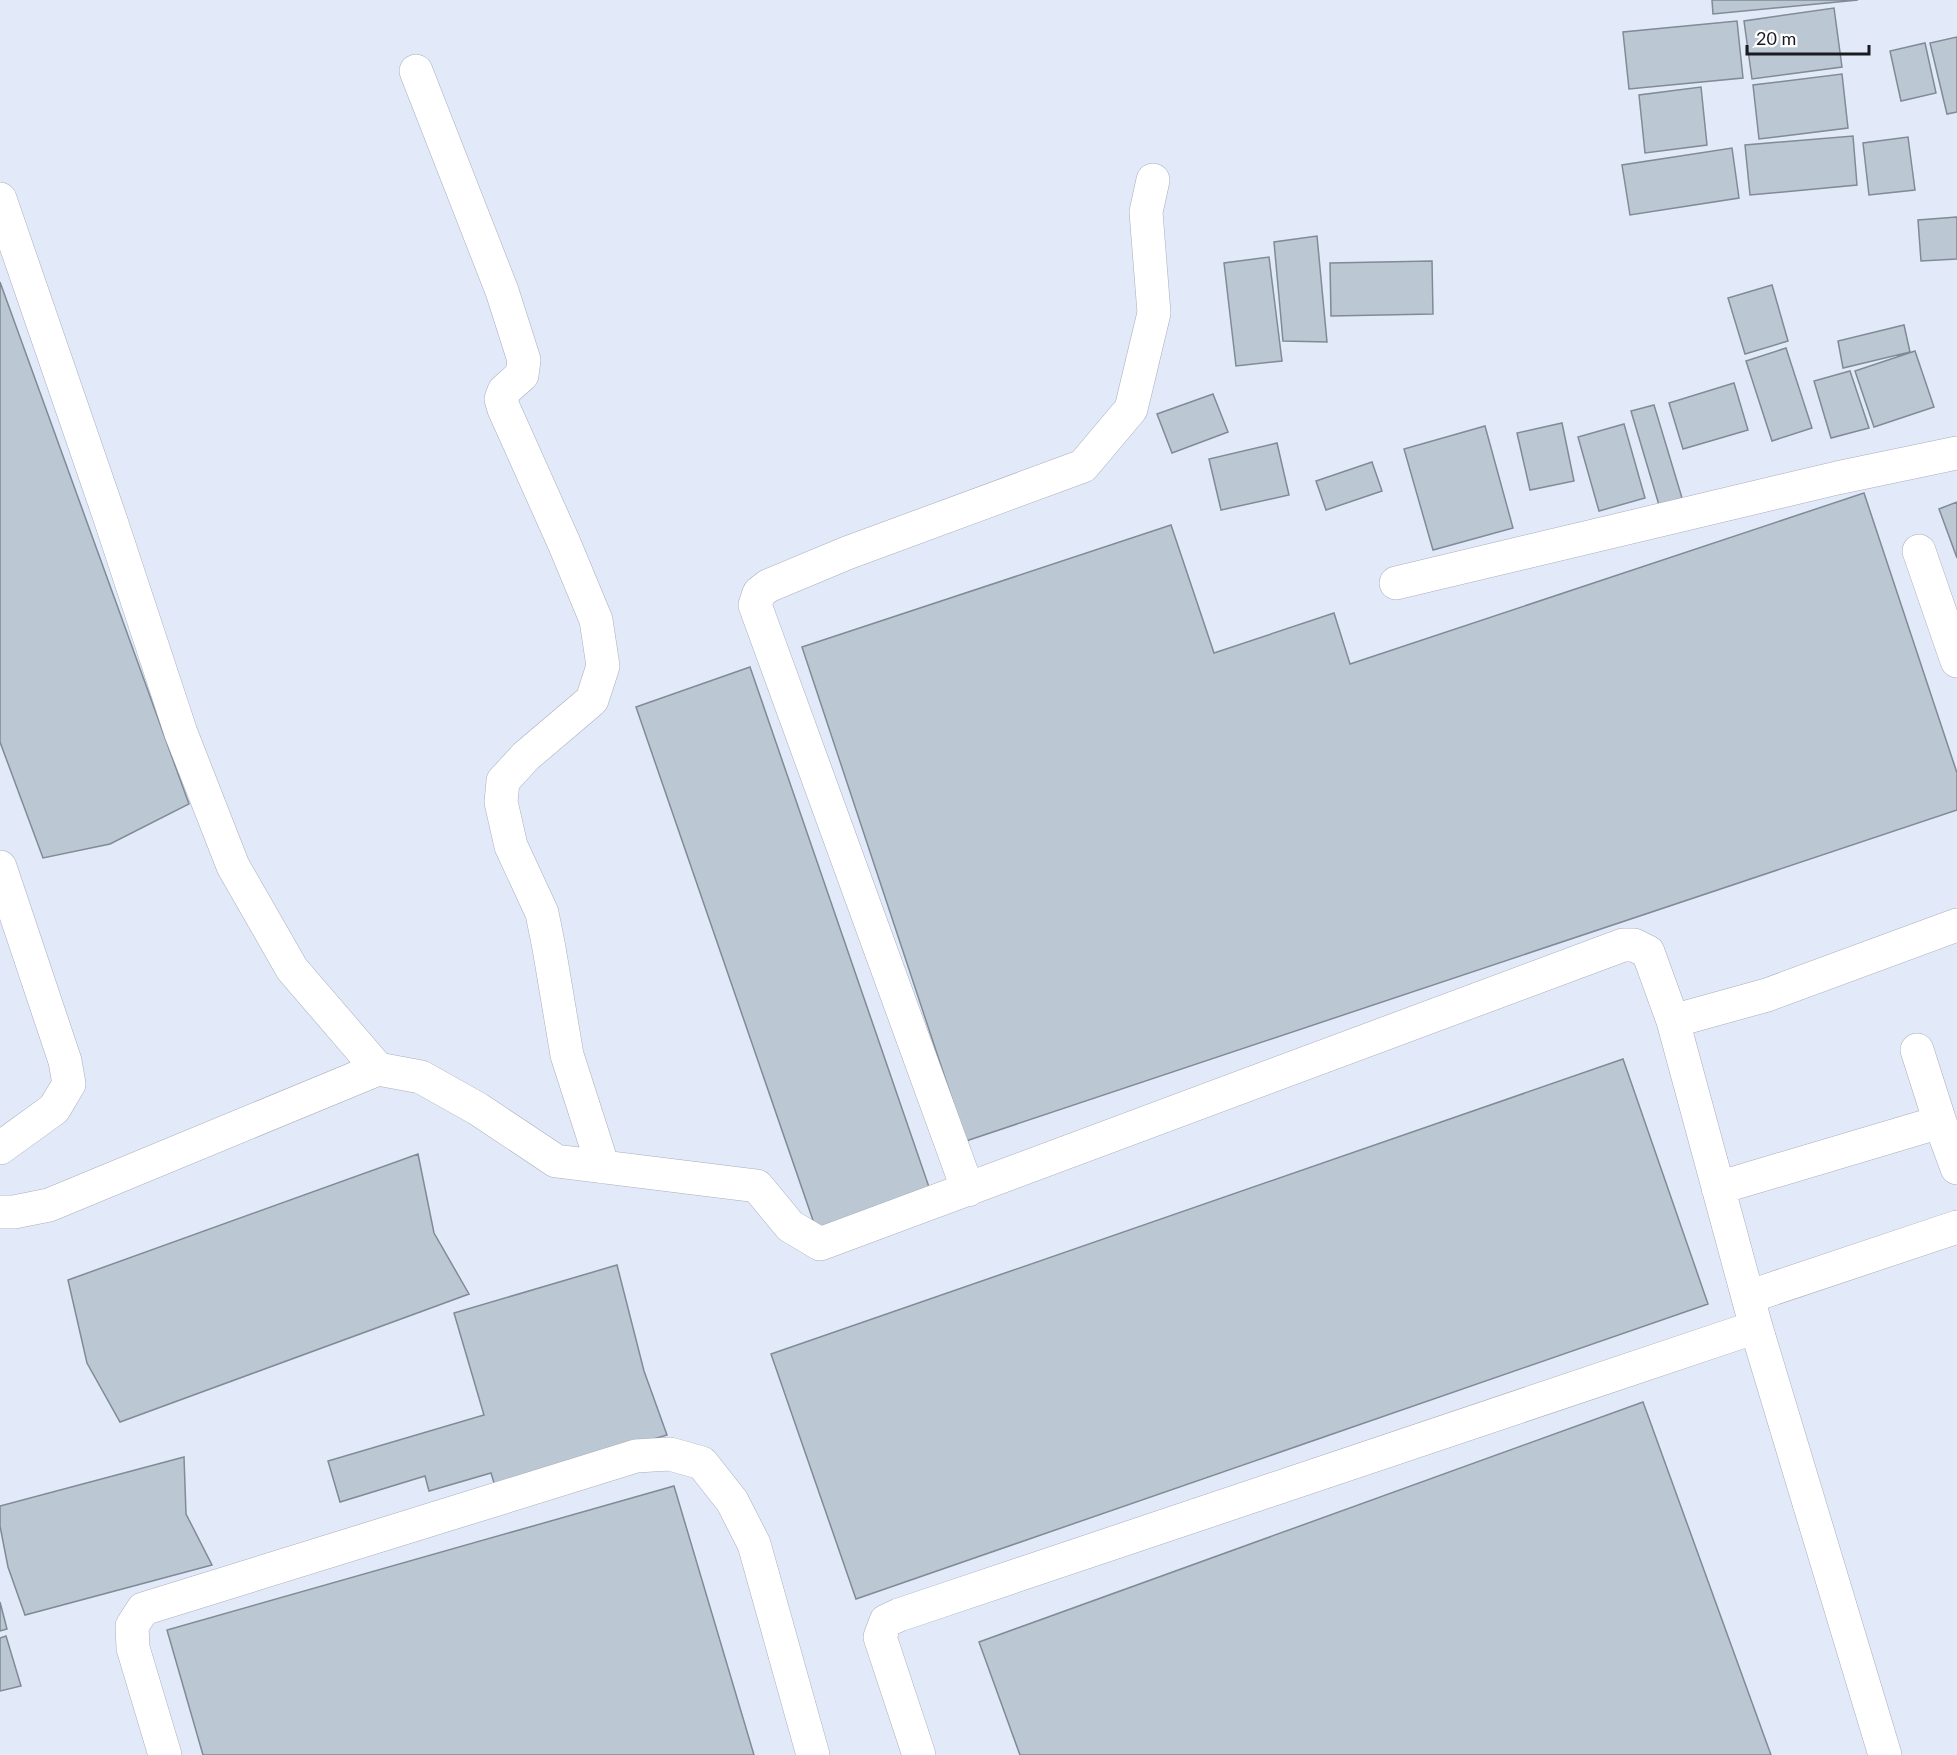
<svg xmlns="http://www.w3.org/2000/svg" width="1957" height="1755" font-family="Lato,sans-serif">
<rect width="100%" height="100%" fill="#e2e9f8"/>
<path fill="#bbc8d4" stroke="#7f8b96" stroke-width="1.5" d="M1712,0H1858L1713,14Z
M1834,8L1842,67L1752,79L1744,21Z
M1737,21L1743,78L1629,89L1623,32Z
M1957,37V112L1947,114L1930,43Z
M1925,43L1936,93L1901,101L1890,51Z
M1842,74L1848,128L1759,139L1753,85Z
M1701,87L1707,145L1645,153L1639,95Z
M1853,136L1857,185L1750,195L1745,145Z
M1908,137L1915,190L1869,195L1863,143Z
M1732,148L1739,198L1630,215L1622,165Z
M1957,217V259L1921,261L1918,220Z
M1317,236L1327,342L1283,341L1274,242Z
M1269,257L1282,361L1236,366L1224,263Z
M1432,261L1433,314L1331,316L1330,263Z
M0,282L189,804L110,844L43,858L0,742Z
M1772,285L1788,341L1745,354L1728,298Z
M1904,325L1910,352L1843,368L1838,341Z
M1786,348L1812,428L1772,441L1746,361Z
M1915,351L1934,407L1874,427L1855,371Z
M1850,371L1869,428L1831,438L1814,381Z
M1734,383L1748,430L1683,449L1669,403Z
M1213,394L1228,432L1172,453L1157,414Z
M1654,405L1682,498L1659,505L1631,411Z
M1562,423L1574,481L1530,490L1517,433Z
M1624,424L1645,498L1599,511L1578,437Z
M1485,426L1513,528L1433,550L1404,449Z
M1277,443L1289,495L1221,510L1209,459Z
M1372,462L1382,491L1326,510L1316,481Z
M1864,493L1957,773V810L966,1141L802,647L1171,525L1214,653L1334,613L1350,664Z
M1957,502V558L1939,509Z
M750,667L930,1190L816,1229L636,707Z
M1623,1059L1708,1304L856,1599L771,1354Z
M418,1154L434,1233L469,1294L120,1422L87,1363L68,1280Z
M617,1265L644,1371L667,1435L495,1486L491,1473L429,1491L425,1476L340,1502L328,1461L484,1415L454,1313Z
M1643,1402L1771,1755H1020L979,1642Z
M184,1457L186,1514L212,1565L25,1615L8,1567L0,1526V1506Z
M674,1486L754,1755H203L167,1630Z
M0,1602L7,1629L0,1631Z
M6,1636L21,1686L0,1691V1638Z"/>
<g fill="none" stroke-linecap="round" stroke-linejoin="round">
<g stroke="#a8aebc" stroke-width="34">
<path id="minor" d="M416,71L502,291L524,360L522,375L504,391L501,399L504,409L564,543L596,620L603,666L592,700L526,756L503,781L501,802L511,846L542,913L549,948L567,1055L603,1167
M0,199L111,521L181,733L233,866L292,969L378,1069
M1919,551L1957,661
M1396,583L1837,478L1957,453
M0,867L65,1061L69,1084L54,1109L0,1148
M1673,1021L1756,1327L1885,1755
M1917,1050L1940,1122L1957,1168
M1718,1188L1940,1122
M968,1190L755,605L759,593L768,586L847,553L1083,466L1131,409L1154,313L1146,212L1153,180
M0,1212H14L49,1205L378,1069L421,1077L478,1109L556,1161L757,1186L790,1226L820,1244L1623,945H1634L1648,952L1673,1021L1767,995L1957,925
M1748,1297L1957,1227
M165,1755L133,1648L132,1626L143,1609L636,1456L670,1454L702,1463L732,1501L754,1544L813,1755
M919,1755L880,1637L886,1621L899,1615L1756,1327"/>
</g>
<use href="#minor" stroke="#fff" stroke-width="33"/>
</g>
<path d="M1747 45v9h122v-9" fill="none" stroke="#191b21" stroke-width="3"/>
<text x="1756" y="45" font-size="18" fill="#191b21" stroke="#ffffff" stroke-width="4.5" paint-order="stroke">20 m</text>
</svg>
